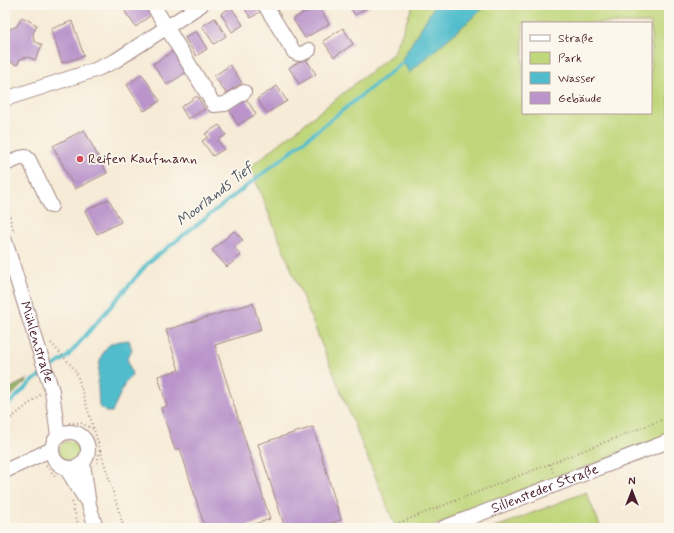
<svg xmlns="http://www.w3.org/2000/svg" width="674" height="533" font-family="Mynerve,sans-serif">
<rect width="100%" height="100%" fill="#fbf7ec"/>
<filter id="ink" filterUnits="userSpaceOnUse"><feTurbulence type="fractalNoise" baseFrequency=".025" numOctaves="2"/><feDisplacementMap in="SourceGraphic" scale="8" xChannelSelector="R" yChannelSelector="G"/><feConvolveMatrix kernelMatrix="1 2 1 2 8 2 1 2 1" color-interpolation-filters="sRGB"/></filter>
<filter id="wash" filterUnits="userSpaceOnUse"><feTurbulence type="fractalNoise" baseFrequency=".012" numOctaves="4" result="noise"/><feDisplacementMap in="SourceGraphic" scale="16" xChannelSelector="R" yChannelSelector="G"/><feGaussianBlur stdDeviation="0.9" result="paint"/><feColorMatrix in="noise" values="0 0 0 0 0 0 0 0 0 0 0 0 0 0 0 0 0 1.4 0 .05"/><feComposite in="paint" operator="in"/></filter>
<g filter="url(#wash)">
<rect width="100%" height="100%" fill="#f6ebd7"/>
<path fill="#c0d67a" stroke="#857a52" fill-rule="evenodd" d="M413,5H669V435L428,528H396L250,167L394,53ZM523,23H651V113H523Z
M59 451a10 10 0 1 1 20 0a10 10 0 1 1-20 0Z
M586,492L601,528H494Z"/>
<path fill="#98b76a" stroke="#716b4a" d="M28,379L5,402V391Z"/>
<path fill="#51bdcc" stroke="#4e6e7c" d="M435,5H487L409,73L402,59Z
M129,340L132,350L127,358L132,375L125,383L112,412H106L99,406C98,390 95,357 108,346C114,341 122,341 129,340Z"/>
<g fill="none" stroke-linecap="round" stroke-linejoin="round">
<path stroke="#51bdcc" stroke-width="3.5" d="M49,369L67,357L149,262L289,153L406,60
M5,408L32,381L43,374"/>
</g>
<g id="blocks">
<path fill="#ba94cb" d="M134,5H144L152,14L136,27L125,12Z
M242,5H257L261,11L251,18Z
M318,5L329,24L305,38L293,19Z
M349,5H372L355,15Z
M231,7L243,25L232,32L221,14Z
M22,17L37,25L33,33L34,41L42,45L35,60L28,57L20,59L17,65L5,59V27L10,29L17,26Z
M215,18L226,36L214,44L202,26Z
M72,21L84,56L62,63L51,29Z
M343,28L353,44L334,57L323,41Z
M196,31L207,49L196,56L185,38Z
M175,50L188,71L167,85L153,64Z
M305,58L316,74L299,84L289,68Z
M230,65L242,83L226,93L214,76Z
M142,74L160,101L144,111L127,85Z
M277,86L287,101L267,113L257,99Z
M197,96L205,109L188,119L181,107Z
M245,97L256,114L238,125L228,108Z
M219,125L226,135L218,140L224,149L213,156L202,141L208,137L205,134Z
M84,130L107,173L75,189L53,146Z
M109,199L121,222L97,234L85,211Z
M234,231L243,240L234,247L241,255L227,267L212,250Z
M253,303L261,330L215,345L270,519L242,528H205L180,448L175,450L161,408L167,406L158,376L179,370L166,330Z
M313,427L341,520L313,528H285L258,444Z"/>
</g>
</g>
<g filter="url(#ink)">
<use href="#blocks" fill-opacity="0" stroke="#a08581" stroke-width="1"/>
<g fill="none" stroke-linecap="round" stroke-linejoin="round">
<g stroke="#a08581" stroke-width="16">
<g id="minor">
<path d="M153,5L214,105L225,104L244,92"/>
<path d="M265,5L294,52C300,56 304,53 309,50"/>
<path d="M5,99L95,70L115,61L201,5"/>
<path d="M5,164L20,158L26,157L29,160L51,206"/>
<path id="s1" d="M5,241L52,391L58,436"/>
<circle cx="70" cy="450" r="18"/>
<path d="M83,463L89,505L96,528"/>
<path d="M66,468L86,500"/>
<path d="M5,471L52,449"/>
<path id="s2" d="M443,528L669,441"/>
</g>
</g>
<path stroke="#a08581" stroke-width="2" stroke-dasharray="1 3" stroke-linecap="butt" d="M5,201L14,232
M51,343L72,366L77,374L124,528
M5,423L40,395
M69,423H81L93,429
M97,463L100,450
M550,464L553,472
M46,466L56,477
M72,502L79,528
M394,528L396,524L669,417"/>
<use href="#minor" stroke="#fff" stroke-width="14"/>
</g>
</g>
<circle fill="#d1495b" stroke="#fbf7ec" stroke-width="1.5" cx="80" cy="159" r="4"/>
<g text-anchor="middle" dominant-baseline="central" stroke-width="3.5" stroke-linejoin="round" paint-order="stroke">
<g font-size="14" fill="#4a1f2b" stroke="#fbf7ec" text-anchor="start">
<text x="88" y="159">Reifen Kaufmann</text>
</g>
<g font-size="14" fill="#4a1f2b" stroke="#fbf7ec">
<text stroke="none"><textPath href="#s1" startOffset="106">Mühlenstraße</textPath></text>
<text stroke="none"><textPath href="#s2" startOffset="109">Sillensteder Straße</textPath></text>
</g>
<g font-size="15" font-style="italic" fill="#4c5663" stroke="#fbf7ec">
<text transform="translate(215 195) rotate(-38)">Moorlands Tief</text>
</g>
</g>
<rect width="674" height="533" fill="none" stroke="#fbf7ec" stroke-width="20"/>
<rect x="522" y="22" width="130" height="92" fill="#fbf7ec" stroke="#b4a19f"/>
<rect x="530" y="35" width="20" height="6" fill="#ffffff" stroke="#b4a19f"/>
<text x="558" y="42" font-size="12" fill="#4a1f2b">Straße</text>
<rect x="530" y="52" width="20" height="12" fill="#c0d67a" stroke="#b4a19f"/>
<text x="558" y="62" font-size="12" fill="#4a1f2b">Park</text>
<rect x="530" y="72" width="20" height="12" fill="#51bdcc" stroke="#b4a19f"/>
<text x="558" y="82" font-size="12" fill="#4a1f2b">Wasser</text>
<rect x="530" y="92" width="20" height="12" fill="#ba94cb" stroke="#b4a19f"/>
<text x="558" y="102" font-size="12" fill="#4a1f2b">Gebäude</text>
<g transform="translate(632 491)" stroke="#fbf7ec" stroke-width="3" paint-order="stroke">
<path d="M0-3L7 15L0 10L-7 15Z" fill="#4a1f2b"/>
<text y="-6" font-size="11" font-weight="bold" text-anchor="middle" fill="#4a1f2b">N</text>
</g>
</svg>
